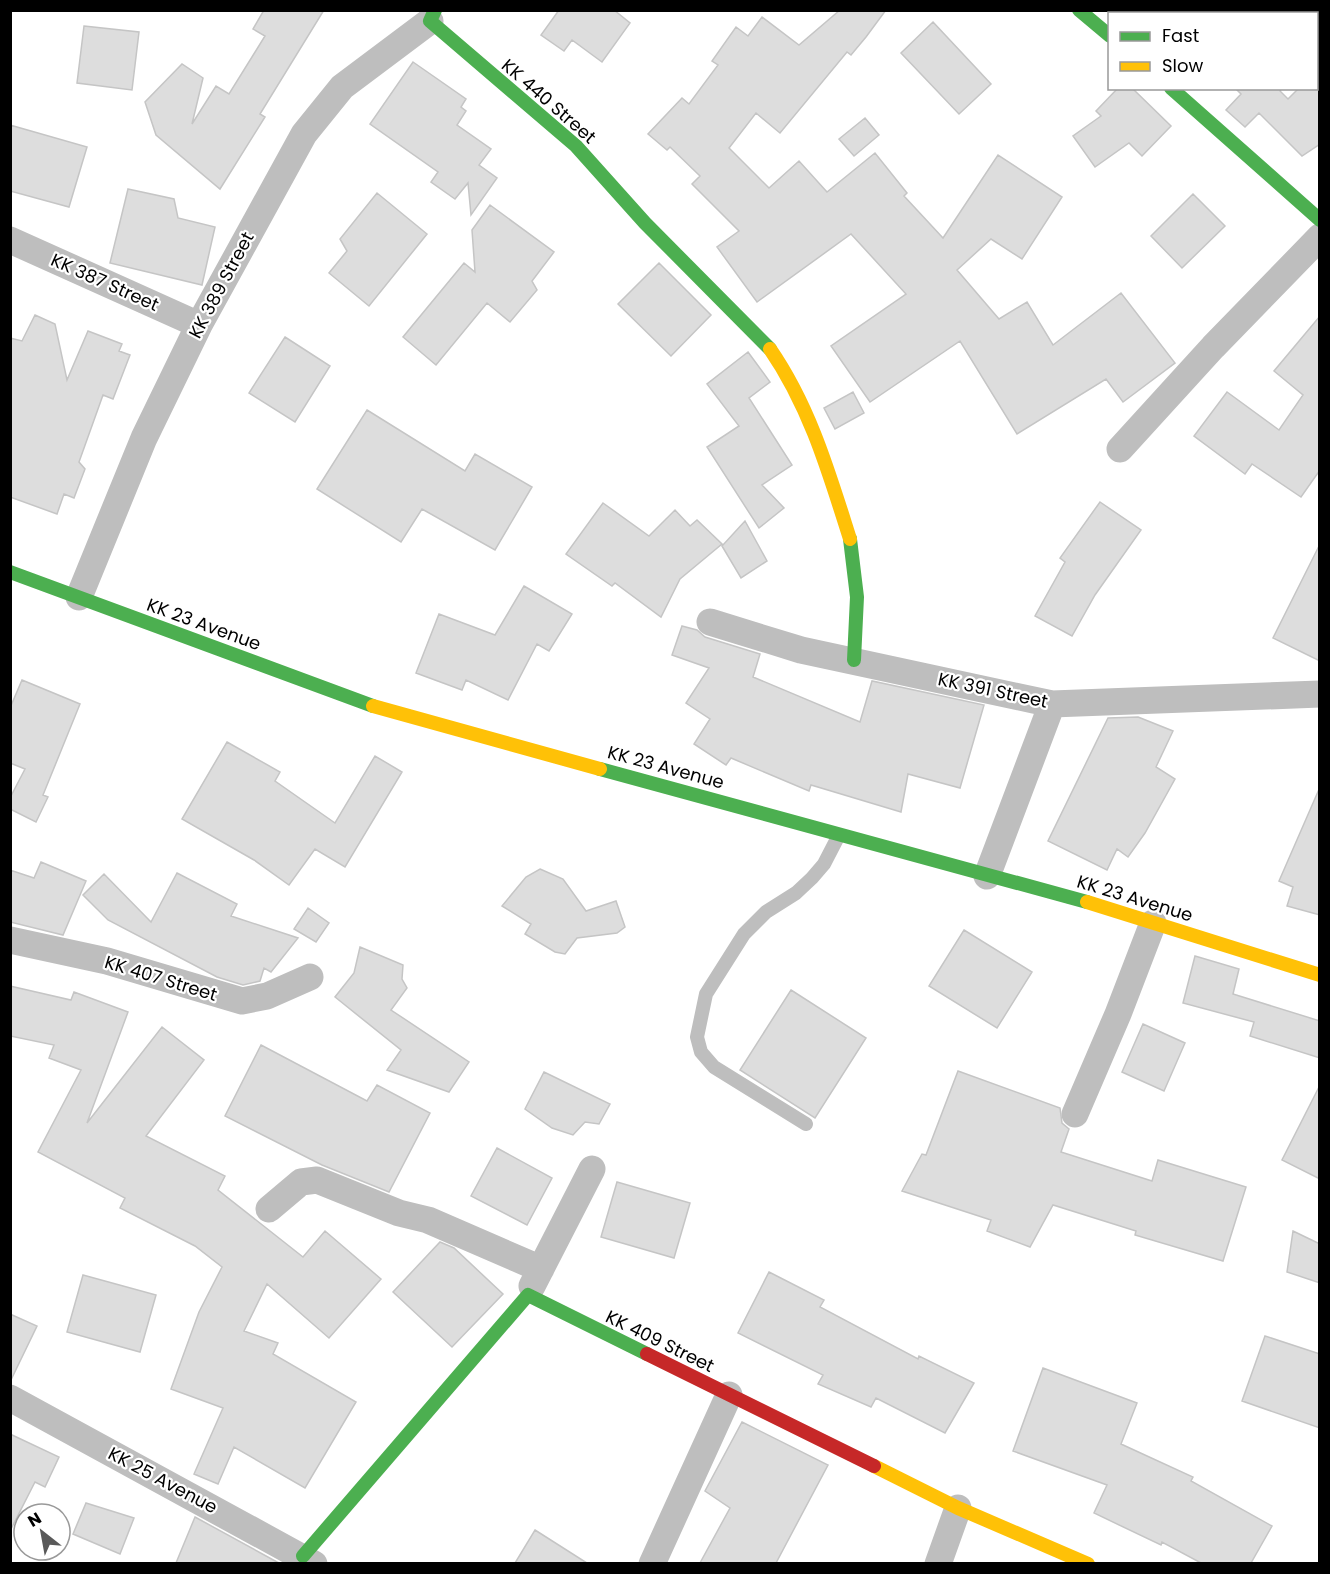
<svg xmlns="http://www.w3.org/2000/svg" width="1330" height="1574" font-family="Poppins,sans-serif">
<rect width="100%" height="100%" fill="#fff"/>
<path fill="#ddd" stroke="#c5c5c5" stroke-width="1.5" d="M264,10H324L260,114L265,117L220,189L156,135L145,102L182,64L203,78L192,124L216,86L229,94L265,36L253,29Z
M559,10H614L630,23L602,62L572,40L564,51L541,35Z
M840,10H886L866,37L851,55L847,52L780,133L756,113L729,148L769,188L799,161L827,192L875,153L907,193L904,196L943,238L998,155L1062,197L1022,259L991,239L957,270L999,319L1027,302L1053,345L1121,293L1175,363L1123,402L1106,379L1017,434L960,341L870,402L831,346L906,294L851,234L757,302L717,247L739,231L692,184L700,176L670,147L667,150L648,134L682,98L689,104L718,65L712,61L736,27L748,36L762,17L799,45Z
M933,22L991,84L959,114L901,53Z
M84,26L139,32L132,90L77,83Z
M413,62L466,99L461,107L466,111L457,125L491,149L479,165L497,178L471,215L468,183L455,199L431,182L438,172L370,124Z
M1118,88H1132L1171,126L1142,156L1129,143L1095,167L1073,136L1101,116L1096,111Z
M1235,88H1282L1280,91L1288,99L1299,88H1320V144L1302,156L1259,113L1245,127L1226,110L1241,94Z
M865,118L879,135L854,156L839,139Z
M10,125L87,147L69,207L10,191Z
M128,189L174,199L178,218L215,227L202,285L110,263Z
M377,193L427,234L369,306L329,273L347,251L340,239Z
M1193,194L1225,226L1182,268L1151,236Z
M490,205L554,252L532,281L537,290L510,322L487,303L436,365L403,337L464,263L475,272L472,230Z
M659,263L711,315L671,356L618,304Z
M35,315L55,324L67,380L88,331L122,344L119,351L130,355L113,399L103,395L79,462L85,469L74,498L64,494L57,514L10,497V338L22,341Z
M1320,316V470L1301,497L1252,464L1245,474L1194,436L1227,392L1279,430L1303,395L1274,371Z
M285,337L330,366L295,422L249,393Z
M748,352L770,382L749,398L792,465L762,485L784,508L759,528L707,447L739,426L707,384Z
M853,392L864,413L835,429L824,408Z
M367,410L465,471L475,454L532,487L495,550L422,509L401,542L317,489Z
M1100,502L1141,530L1095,595L1072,636L1035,616L1065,562L1060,558Z
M603,503L649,536L675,510L690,526L697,520L722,544L680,579L661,617L615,583L612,586L566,554Z
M745,521L767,561L741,578L722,546Z
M1320,544V661L1273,638Z
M524,586L572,614L549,651L537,644L508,700L466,680L462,690L416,673L439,614L495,635Z
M682,626L697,630L705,637L760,654L753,677L860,722L872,681L984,705L960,788L908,774L901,812L811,785L809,791L731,758L726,765L694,744L710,719L686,703L709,668L672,655Z
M22,680L80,704L43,795L48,797L36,822L10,809V798L25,769L10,763V708Z
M1138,717L1173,731L1156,767L1175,779L1145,833L1128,857L1117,849L1107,870L1048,841L1108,718Z
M227,742L280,772L275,781L335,823L375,756L402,772L345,867L315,849L289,885L254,860L182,819Z
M1320,787V915L1287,906L1293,887L1279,881Z
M41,862L86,881L63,935L10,922V870L34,878Z
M540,869L563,879L586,911L616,901L625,927L617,933L577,938L565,954L555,952L525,934L531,924L502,906L526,877Z
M177,873L237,904L231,916L298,938L271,972L264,968L260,981L243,985L217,977L108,920L83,895L104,874L151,922Z
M308,908L329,923L316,942L294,929Z
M964,930L1032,972L997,1028L929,986Z
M360,947L403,965L402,979L407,988L391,1010L469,1062L449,1092L387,1070L401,1050L335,997L354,973Z
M1195,956L1239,969L1233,994L1320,1021V1058L1250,1036L1254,1022L1183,1003Z
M10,986L71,1000L74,992L128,1012L87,1123L162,1027L204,1060L146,1136L225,1176L218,1190L303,1257L325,1231L381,1279L329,1338L267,1284L244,1331L278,1343L273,1354L356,1402L305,1488L234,1447L218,1484L194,1474L223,1408L171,1389L199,1312L222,1267L195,1246L120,1208L125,1198L38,1152L81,1070L49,1058L54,1045L10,1036Z
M791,990L866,1038L815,1118L740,1070Z
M1143,1024L1185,1043L1164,1091L1122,1072Z
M261,1045L367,1101L377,1085L430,1113L389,1192L322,1165L225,1116Z
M958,1071L1060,1108L1062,1123L1069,1129L1061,1152L1152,1181L1158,1160L1246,1187L1223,1261L1135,1235L1136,1231L1053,1205L1030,1247L987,1231L991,1220L902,1191L922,1154L926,1155Z
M544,1072L610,1104L599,1124L585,1122L573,1135L552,1128L525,1109Z
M1320,1085V1179L1282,1160Z
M497,1148L552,1178L527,1225L471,1196Z
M617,1182L690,1203L674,1258L601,1237Z
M1293,1231L1320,1244V1283L1287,1272Z
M440,1242L454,1248L503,1294L452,1347L393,1292Z
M769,1272L824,1300L820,1307L918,1359L919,1356L974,1383L945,1433L876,1398L871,1407L818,1384L823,1375L738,1333Z
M83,1275L156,1295L140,1352L67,1332Z
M10,1314L37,1326L10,1382Z
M1265,1336L1320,1354V1428L1242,1401Z
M1043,1368L1137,1403L1121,1444L1193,1477L1191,1481L1272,1526L1251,1563H1201L1162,1542L1161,1545L1094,1513L1107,1485L1013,1451Z
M742,1422L828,1465L776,1563H700L730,1508L705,1491Z
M10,1434L59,1457L45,1487L35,1482L10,1531Z
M86,1503L134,1518L120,1554L73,1534Z
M195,1517L277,1562L279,1563H176Z
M535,1530L587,1563H515Z"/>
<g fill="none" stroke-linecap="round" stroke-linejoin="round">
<path stroke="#bebebe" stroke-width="14" d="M806,1124L714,1067L701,1052L697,1037L706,994L744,934L766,912L796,893L812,878L824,864L839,835"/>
<path stroke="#bebebe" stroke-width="27" d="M10,240L199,325
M1120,449L1213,347L1320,237
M79,597L144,438L199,325L304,134L342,87L430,21
M710,622L801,650L1052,704L1320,694
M987,876L1052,704
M10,940L107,961L242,1001L267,996L310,977
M1075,1114L1118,1014L1153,923
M269,1209L301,1182L317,1180L399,1213L428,1220L541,1269
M532,1286L592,1169
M10,1398L314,1564
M652,1564L729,1395
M938,1564L958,1508"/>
<path stroke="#4caf50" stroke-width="14" d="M435,10L430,21L576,146L645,223L770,349
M1079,10L1110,36
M1171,88L1320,220
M850,539L857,597L854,660
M10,572L373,706
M600,769L1087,902
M303,1556L528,1295L647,1354"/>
<path stroke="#ffc107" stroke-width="14" d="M770,349C810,407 829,473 850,539
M373,706L600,769
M1087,902L1320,975
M874,1466L958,1508L1088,1564"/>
<path stroke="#c62828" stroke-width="14" d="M647,1354L874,1466"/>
</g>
<g text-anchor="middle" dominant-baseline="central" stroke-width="4.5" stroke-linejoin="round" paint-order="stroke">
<g font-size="18" fill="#000" stroke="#fff">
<text transform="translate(549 101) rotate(41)">KK 440 Street</text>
<text transform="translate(105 282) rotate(24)">KK 387 Street</text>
<text transform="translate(221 285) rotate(-62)">KK 389 Street</text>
<text transform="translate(204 624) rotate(20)">KK 23 Avenue</text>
<text transform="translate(993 690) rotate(12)">KK 391 Street</text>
<text transform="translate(666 767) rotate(15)">KK 23 Avenue</text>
<text transform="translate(1135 898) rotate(17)">KK 23 Avenue</text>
<text transform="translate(161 978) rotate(17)">KK 407 Street</text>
<text transform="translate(660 1341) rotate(26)">KK 409 Street</text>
<text transform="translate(163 1480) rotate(28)">KK 25 Avenue</text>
</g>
</g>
<rect width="1330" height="1574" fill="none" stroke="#000000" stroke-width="24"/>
<rect x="1108" y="12" width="210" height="78" fill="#ffffff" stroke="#999999" stroke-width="1.5"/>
<rect x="1120" y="32" width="30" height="9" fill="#4caf50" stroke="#999999" stroke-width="1.5"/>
<text x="1162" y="42" font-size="18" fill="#000000">Fast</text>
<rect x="1120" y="62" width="30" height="9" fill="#ffc107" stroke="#999999" stroke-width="1.5"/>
<text x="1162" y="72" font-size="18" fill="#000000">Slow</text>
<g transform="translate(42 1532) rotate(329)"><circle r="28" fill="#ffffff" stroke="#999999" stroke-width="1.5"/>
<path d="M0-4.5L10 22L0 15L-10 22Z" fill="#595959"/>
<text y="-9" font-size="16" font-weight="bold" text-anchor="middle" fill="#000000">N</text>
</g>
</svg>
